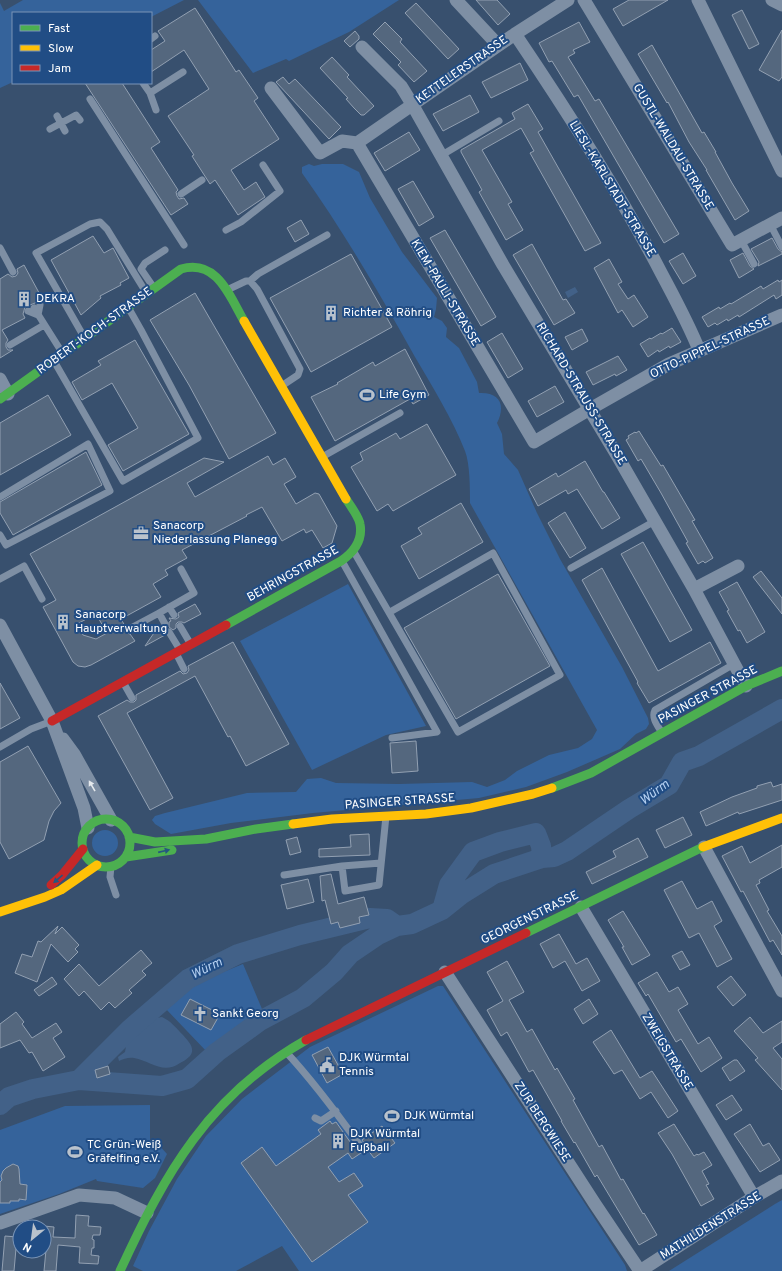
<svg xmlns="http://www.w3.org/2000/svg" width="782" height="1271" font-family="Overpass,sans-serif">
<rect width="100%" height="100%" fill="#38506e"/>
<path fill="#35639b" d="M23,0H184L151,17V13H13V82L0,88V3L4,11Z
M198,0H399L349,32L289,61L286,59L253,73Z
M309,164L314,166L322,164H343L359,172L370,198L402,252L437,298L436,309L434,317L442,321L447,328L446,337L459,348L477,382L479,393C500,392 506,405 497,423L502,434L504,454L518,470L537,513L560,559L622,667L648,718L649,724L646,729L636,734L620,749L567,772L526,787L479,798L313,813L231,823L171,834L155,824L152,820L155,816L165,813L247,793L296,792L307,779L321,778L336,783L399,784L472,782L487,787L505,780L517,771L549,755L578,748L592,739L597,730L470,503C470,488 470,464 465,451C453,420 432,386 415,357C380,294 344,232 302,173V167Z
M348,584L426,726L386,735L312,770L240,641Z
M92 843a13 13 0 1 1 26 0a13 13 0 1 1-26 0Z
M243,964L262,1009L208,1053L165,1008L191,985Z
M438,986H443L625,1265L627,1271H299L282,1246L236,1271H143L133,1266L149,1231L177,1179L206,1136L242,1099L310,1047Z
M150,1105V1143L158,1144L167,1154L155,1178L143,1188L97,1181L96,1179L59,1194L0,1214V1130L65,1106Z
M782,1200V1271H669L775,1204Z"/>
<path fill="#426188" d="M575,287L578,292L568,298L565,292Z
M162,1017C171,1021 176,1028 183,1035C188,1041 196,1048 190,1056C187,1059 184,1061 180,1063C163,1075 151,1061 134,1058C129,1057 123,1059 119,1061L118,1057L125,1052L126,1046L129,1041L156,1018Z"/>
<g fill="none" stroke-linecap="round" stroke-linejoin="round">
<path stroke="#426188" stroke-width="20" d="M442,910L449,885L473,852L500,842L536,833L541,846L542,858
M79,1080L130,1029L188,979L238,954L300,935L370,918L387,919L397,926
M0,1105L9,1097L33,1089L79,1080L162,1086L187,1079L217,1052L260,1021L303,998L334,972L350,954L378,935L397,926L412,924L442,910L462,894L494,874L542,858L554,857L567,851L629,809L669,785L682,762L699,756L782,709"/>
</g>
<path fill="#54677e" stroke="#92a0b2" fill-rule="evenodd" d="M476,0H497L510,14L498,25Z
M629,0H668L623,26L613,9Z
M416,3L459,49L448,59L405,13Z
M195,8L236,72L239,70L258,98L254,101L279,139L231,170L244,190L256,182L265,197L238,215L215,180L210,184L192,156L194,155L168,116L209,89L184,50L151,72V50L165,41L158,31Z
M742,10L759,44L749,49L732,15Z
M385,22L402,39L400,42L427,71L414,82L398,65L401,62L373,34Z
M579,22L590,42L573,50L575,53L568,57L595,101L599,99L679,234L664,243L578,95L574,97L552,61L549,62L539,43Z
M782,30V77L779,81L759,70Z
M355,31L359,36V39L350,47L344,41Z
M652,45L702,133L704,132L716,152H715L732,183L749,211L735,220L706,170H707L689,142L668,102L667,103L638,54Z
M332,57L349,75L347,77L374,106L364,115H361L354,108L346,99L348,98L320,68Z
M520,63L528,80L491,98L482,82Z
M283,77L289,84L295,79L341,127L329,139L276,82Z
M85,83H122L160,142L151,148L178,190L176,192L177,196L179,199L184,198L188,204L171,215Z
M470,95L479,112L443,131L433,114Z
M528,104L543,129L538,132L601,243L585,251L530,153L534,151L521,128L482,150L512,202L508,204L523,230L506,240L479,192L482,190L461,152V150L515,119L512,113Z
M409,132L420,150L385,171L374,153Z
M413,181L434,217L419,226L398,189Z
M301,220L309,234L295,242L287,228Z
M445,230L496,317L481,326L430,238Z
M93,236L104,253L113,248L129,278L120,283L121,285L100,296L101,298L81,315L51,260Z
M772,238L778,249L782,252V254L758,266L759,262L751,249Z
M532,244L563,300L566,299L575,313L554,325L513,255Z
M683,253L696,276L683,284L669,261Z
M743,253L750,266L754,269L739,278L730,260Z
M351,254L392,327L311,372L270,298Z
M609,259L622,282L618,284L628,299L634,295L648,317L633,327L622,310L618,313L594,268Z
M24,265L44,302L39,300L35,303L25,307L23,314L25,318L2,330L8,340L6,343V347L8,350H13L0,358V279L8,274L12,277L16,276L18,273L17,269Z
M778,280L779,282L782,280V295L776,299L774,295L739,317L738,315L728,321L727,319L717,325L715,323L708,327L702,317L719,307L720,309L730,303L731,304L761,286L763,289Z
M195,293L276,433L229,459L189,385L150,320Z
M672,328L681,342L670,348L669,346L659,352L658,350L648,357L640,344L650,338L651,339L661,333L662,334Z
M582,329L588,341L572,350L565,337Z
M502,333L523,369L508,378L487,342Z
M135,340L189,434L123,471L108,445L138,428L112,383L82,400L72,382L101,365L98,361Z
M405,349L429,395L413,404L410,399L335,441L311,397L338,384L337,383L373,362L375,366Z
M618,356L627,370L616,376L615,374L593,385L586,372Z
M555,386L564,402L537,417L528,401Z
M48,395L71,435L0,475V423Z
M427,424L456,475L393,511L388,504L377,511L351,467L363,460L360,453L396,433L400,439Z
M639,431L661,466L663,465L695,520L692,521L713,558L705,563L703,561L698,564L686,543L688,542L661,493L641,459L638,461L626,440L629,438L628,436L635,432L636,433Z
M86,452L102,485L13,535L0,513V502Z
M268,456L273,465L285,458L296,477L284,484L296,504L315,493L319,494L337,526L332,543L323,548L312,530L306,533L304,529L282,541L262,507L246,515L247,516L182,550L187,558L165,570L168,575L153,584L161,597L121,619L125,626L124,628L125,632L127,633L130,634L135,641L91,665L85,667L78,666L73,662L43,607L56,600L30,554L204,458L224,462L187,483L195,497ZM96,614L107,633L96,639L83,635L77,624Z
M585,461L603,492H604L620,518L602,529L577,489L568,494L566,490L538,506L529,489L556,473L558,477Z
M461,503L483,542L419,579L401,546L422,534L418,528Z
M565,512L586,548L570,558L548,523Z
M643,542L692,630L670,642L621,554Z
M602,568L658,671L710,642L721,663L649,703L637,683L638,682L582,580Z
M761,571L782,598V614L753,577Z
M498,574L550,666L456,719L404,628Z
M737,582L765,632L747,643L740,630L738,631L727,611L729,610L719,592Z
M195,604L201,614L184,623L182,622H178L176,624V628L173,630L169,627V622L171,621L169,618L176,619L179,617L178,613Z
M161,627L165,629V635L145,646L156,630Z
M233,642L289,744L246,766L230,736L228,737L195,676L127,713L173,798L150,810L98,716L127,700L130,702H134L136,700V695L180,671L183,674L187,673L189,670L188,666Z
M0,683L20,718L0,729Z
M416,741L418,771L392,773L390,743Z
M28,746L61,803L54,811L49,821L44,840L9,859L0,842V762Z
M771,782L773,787L782,784V800L739,814L738,812L706,826L700,812L732,797L757,788V786Z
M683,817L692,835L665,848L656,830Z
M369,834L370,855L319,857V849L351,847L350,835Z
M297,837L301,852L290,855L286,840Z
M638,838L648,857L592,884L586,872L616,857L613,851Z
M782,845V867L759,880L760,883L756,885L769,910L767,911L782,936V955L773,940L770,942L743,891L741,892L722,856L742,846L750,863Z
M331,874L338,904L364,897L369,915L359,917L360,923L340,928L338,922L331,924L325,900L322,901L320,876Z
M308,879L314,902L287,909L281,885Z
M682,881L697,909L712,901L722,921L714,926L732,959L717,967L699,933L689,938L664,890Z
M623,911L650,955L632,965L622,947H624L608,920Z
M58,926L55,934L62,927L79,945L75,949L78,952L68,962L51,944L37,982L15,973L22,954L32,957L38,941L41,942Z
M559,934L576,964L587,958L600,981L582,991L565,961L553,968L540,944Z
M141,950L152,963L142,971L146,975L129,990L132,993L115,1008L109,1002L101,1010L84,991L79,996L64,979L79,964L99,986Z
M682,951L690,965L680,970L672,956Z
M507,961L524,992L509,1000L527,1032L532,1029L555,1070L557,1068L575,1099L573,1100L599,1147L602,1145L621,1180L623,1179L643,1214L644,1213L657,1235L639,1245L597,1175L595,1177L575,1142L574,1143L561,1121H562L533,1070L529,1072L507,1032L501,1036L487,1010L503,1001L487,972Z
M657,972L669,992L678,987L688,1004L678,1010L698,1044L709,1037L722,1058L701,1072L681,1039L676,1042L648,994L646,996L638,983Z
M731,976L746,995L733,1006L717,987Z
M52,977L57,984L39,996L34,990Z
M190,999L220,1014L211,1030L181,1015Z
M589,999L598,1014L583,1024L574,1009Z
M16,1012L24,1022L22,1024L32,1038L56,1023L62,1032L53,1038L65,1057L43,1071L32,1052L29,1053L20,1040L0,1048V1024Z
M750,1017L763,1033L782,1021V1042L773,1048L782,1059V1090L755,1060L758,1058L734,1031Z
M611,1030L640,1078L652,1071L678,1111L668,1118L651,1092L640,1099L622,1070L614,1074L593,1042Z
M328,1047L343,1074L327,1083L312,1055Z
M734,1060H737L745,1071L730,1081L722,1068Z
M108,1066L110,1074L97,1078L95,1070Z
M732,1095L742,1110L726,1120L716,1105Z
M330,1121L332,1124L336,1122L353,1146H354L357,1149L362,1148L363,1146L364,1143L362,1140L382,1126L395,1143L374,1158L367,1149L352,1159L348,1153L328,1167L339,1182L354,1173L363,1186L348,1195L368,1222L312,1262L241,1163L262,1147L276,1166L321,1134L318,1130Z
M674,1124L694,1156L697,1154L698,1155L704,1152L712,1165L702,1171L709,1184L706,1185L714,1199L701,1206L672,1154L658,1133Z
M750,1124L763,1146L769,1143L780,1160L760,1172L734,1134Z
M13,1164L18,1166L19,1169L20,1184L27,1185L26,1200L19,1199V1201H10V1203H0V1182L2,1180L1,1176L3,1171L6,1168Z
M76,1215L89,1216L88,1226L101,1227L100,1235H93L92,1239L94,1240V1248H92L91,1255L99,1256L98,1264L79,1263L80,1247L58,1245L56,1271H44L47,1239H44V1226L54,1227L53,1237L75,1238Z
M5,1236L17,1237L14,1271H2Z"/>
<g fill="none" stroke-linecap="round" stroke-linejoin="round">
<path stroke="#7e8fa4" stroke-width="7" d="M151,39L155,36
M143,83L150,93L156,110
M150,93L183,72
M90,99L184,245
M57,116L65,131
M50,129L76,115L80,120
M442,155L499,121
M181,194L202,180
M770,224L782,247
M226,230L241,222L280,191L263,165
M741,240L754,264
M0,248L13,272
M250,281L258,274L327,235
M154,288L141,269L145,263L165,250
M227,290L246,281H250L257,289L300,369L298,375L283,385
M34,308L63,354
M28,311L38,315
M38,315L40,305
M84,337L36,253L90,224L100,222L107,229L147,294
M10,345L44,325
M54,361L123,481L198,438L141,330L128,307
M322,457L400,413
M0,497L88,444L110,491L6,545L0,535
M354,552L458,732L560,675L493,553L390,612
M342,561L437,732L392,738
M571,568L655,521
M0,579L24,566L42,599
M169,607L174,615
M159,613L194,593L181,569
M180,626L190,643
M129,629L159,613L165,624
M169,632L180,650
M176,653L184,669
M123,682L132,698
M662,733C658,726 651,718 655,710L734,664
M0,747L31,729L52,721
M381,863L342,866L345,891L379,885L386,816
M111,866L110,877L116,895
M284,875L342,866
M286,1052C313,1081 336,1112 359,1144
M315,1118L321,1121L336,1111"/>
<path stroke="#7e8fa4" stroke-width="13" d="M456,0L498,45
M584,0L732,245L782,218
M698,0L782,171
M772,0L782,5
M515,34C565,108 614,184 656,263C671,292 687,320 699,350
M362,47L401,86L412,104L503,265L618,457L694,589L746,686
M271,88L320,153L342,141L357,143
M357,143L534,442L590,409L669,364L782,315
M357,143L515,34L568,0
M0,379L8,394
M694,589L738,566
M0,625L52,721L84,808L88,828
M63,739L74,754L111,820
M704,847L782,991
M581,907L754,1197
M445,972L595,1204L640,1271L754,1197L782,1181
M0,1223L79,1195L115,1198L147,1213"/>
<path stroke="#4caf50" stroke-width="9" d="M0,399L181,269C217,259 229,295 244,321
M226,625L341,561C354,552 363,540 360,524C359,517 350,505 346,499
M552,788L591,773L746,686L782,671
M82 843a24 24 0 1 1 48 0a24 24 0 1 1-48 0Z
M129,837L155,842L206,839L256,829L293,824
M126,857L172,850
M526,933L703,847
M120,1271C165,1173 209,1095 306,1040"/>
<path stroke="#ffc107" stroke-width="9" d="M244,321L346,499
M293,824L332,819L426,814L471,808L533,794L552,788
M703,847L782,818
M0,912L45,897L61,890L97,865"/>
<path stroke="#c62828" stroke-width="9" d="M52,721L226,625
M51,885L62,875L83,849
M306,1040L526,933"/>
</g>
<defs><path id="oneway-solid" d="M-6-.8H1V-3.2L6.5 0L1 3.2V.8H-6Z"/></defs>
<use fill="#e5e9ed" href="#oneway-solid" transform="translate(92 786) rotate(-120)"/>
<g fill="#255780">
<use href="#oneway-solid" transform="translate(164 851) rotate(-13)"/>
<use href="#oneway-solid" transform="translate(58 879) rotate(139)"/>
</g>
<defs>
<g id="building-bare" transform="scale(1.2)"><path d="M-4-6H4V6H1V3H-1V6H-4ZM-2.5-4.3h1.7v1.8h-1.7ZM.8-4.3h1.7v1.8H.8ZM-2.5-1h1.7V.8h-1.7ZM.8-1h1.7V.8H.8Z" fill="#b9c2cc" stroke="#214d85" stroke-width="2.5" paint-order="stroke"/></g>
<g id="stadium-bare" transform="scale(1.2)"><path d="M0-5a6.5 5 0 1 0 0 10a6.5 5 0 1 0 0-10ZM-3.5-1.8h7v3.6h-7Z" fill="#b9c2cc" stroke="#214d85" stroke-width="2.5" paint-order="stroke"/></g>
<g id="office-bare" transform="scale(1.2)"><path d="M-6-3h4V-5.5h4V-3h4V5H-6ZM-1-4.5V-3h2v-1.5ZM-6 0V1H6V0Z" fill="#b9c2cc" stroke="#214d85" stroke-width="2.5" paint-order="stroke"/></g>
<g id="church-bare" transform="scale(1.2)"><path d="M-1.2-6h2.4v3.5h3.3v2.4h-3.3V6h-2.4V-.1h-3.3v-2.4h3.3Z" fill="#b9c2cc" stroke="#214d85" stroke-width="2.5" paint-order="stroke"/></g>
<g id="civic-bare" transform="scale(1.2)"><path d="M-.6-6.5H3V-4.5H.6V-3L4-1V1h2V6H-6V1h2V-1L-.6-3ZM-1.2 2.5V6h2.4V2.5Z" fill="#b9c2cc" stroke="#214d85" stroke-width="2.5" paint-order="stroke"/></g>
</defs>
<g fill-rule="evenodd">
<use href="#building-bare" x="24" y="299"/>
<use href="#building-bare" x="331" y="313"/>
<use href="#stadium-bare" x="367" y="395"/>
<use href="#office-bare" x="141" y="533"/>
<use href="#building-bare" x="63" y="622"/>
<use href="#church-bare" x="200" y="1014"/>
<use href="#civic-bare" x="327" y="1065"/>
<use href="#stadium-bare" x="392" y="1116"/>
<use href="#building-bare" x="338" y="1141"/>
<use href="#stadium-bare" x="75" y="1152"/>
</g>
<g text-anchor="middle" dominant-baseline="central" stroke-width="4" stroke-linejoin="round" paint-order="stroke">
<g font-size="12" fill="#fff" stroke="#214d85">
<text transform="translate(462 70) rotate(-35)">KETTELERSTRASSE</text>
<text transform="translate(673 147) rotate(59)">GUSTL-WALDAU-STRASSE</text>
<text transform="translate(612 189) rotate(59)">LIESL-KARLSTADT-STRASSE</text>
<text transform="translate(445 293) rotate(59)">KIEM-PAULI-STRASSE</text>
<text transform="translate(95 331) rotate(-36)">ROBERT-KOCH-STRASSE</text>
<text transform="translate(710 348) rotate(-25)">OTTO-PIPPEL-STRASSE</text>
<text transform="translate(581 394) rotate(59)">RICHARD-STRAUSS-STRASSE</text>
<text transform="translate(293 574) rotate(-29)">BEHRINGSTRASSE</text>
<text transform="translate(708 695) rotate(-28)">PASINGER STRASSE</text>
<text transform="translate(400 802) rotate(-4)">PASINGER STRASSE</text>
<text transform="translate(530 918) rotate(-26)">GEORGENSTRASSE</text>
<text transform="translate(667 1052) rotate(59)">ZWEIGSTRASSE</text>
<text transform="translate(542 1122) rotate(57)">ZUR BERGWIESE</text>
<text transform="translate(711 1226) rotate(-32)">MATHILDENSTRASSE</text>
</g>
<g font-size="12" fill="#fff" stroke="#214d85" text-anchor="start">
<text x="36" y="299">DEKRA</text>
<text x="343" y="313">Richter &amp; Röhrig</text>
<text x="379" y="395">Life Gym</text>
<text x="153" y="526">Sanacorp<tspan x="153" dy="14">Niederlassung Planegg</tspan></text>
<text x="75" y="615">Sanacorp<tspan x="75" dy="14">Hauptverwaltung</tspan></text>
<text x="212" y="1014">Sankt Georg</text>
<text x="339" y="1058">DJK Würmtal<tspan x="339" dy="14">Tennis</tspan></text>
<text x="404" y="1116">DJK Würmtal</text>
<text x="350" y="1134">DJK Würmtal<tspan x="350" dy="14">Fußball</tspan></text>
<text x="87" y="1145">TC Grün-Weiß<tspan x="87" dy="14">Gräfelfing e.V.</tspan></text>
</g>
<g font-size="13" font-style="italic" fill="#b5d0f1" stroke="#214d85">
<text transform="translate(655 793) rotate(-37)">Würm</text>
<text transform="translate(207 969) rotate(-26)">Würm</text>
</g>
</g>
<rect x="12" y="12" width="140" height="72" fill="#214d85" stroke="#7a94b6"/>
<rect x="20" y="25" width="20" height="6" fill="#4caf50" stroke="#7a94b6"/>
<text x="48" y="32" font-size="12" fill="#ffffff">Fast</text>
<rect x="20" y="45" width="20" height="6" fill="#ffc107" stroke="#7a94b6"/>
<text x="48" y="52" font-size="12" fill="#ffffff">Slow</text>
<rect x="20" y="65" width="20" height="6" fill="#c62828" stroke="#7a94b6"/>
<text x="48" y="72" font-size="12" fill="#ffffff">Jam</text>
<g transform="translate(32 1239) rotate(209)"><circle r="19" fill="#214d85" stroke="#7a94b6"/>
<path d="M0-3L7 15L0 10L-7 15Z" fill="#b9c2cc"/>
<text y="-6" font-size="11" font-weight="bold" text-anchor="middle" fill="#ffffff">N</text>
</g>
</svg>
